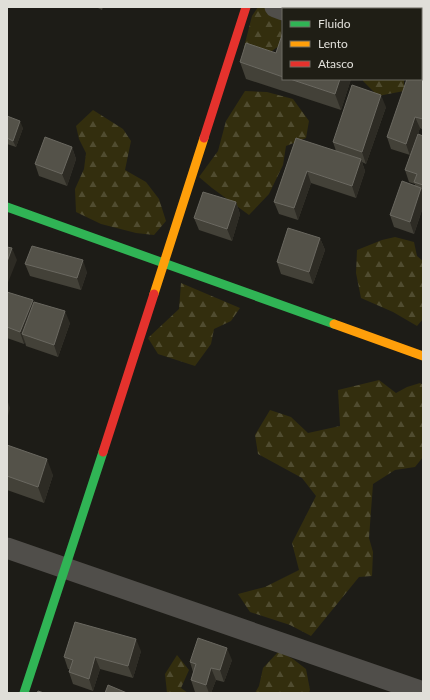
<svg xmlns="http://www.w3.org/2000/svg" width="430" height="700" font-family="Lato,sans-serif">
<defs>
<pattern id="forest-firs" width="22" height="20" patternUnits="userSpaceOnUse"><rect width="22" height="20" fill="#332e0e"/><path d="M5 1l3.5 6h-7zM16 11l3.5 6h-7z" fill="#504c30"/></pattern>
</defs>
<rect width="100%" height="100%" fill="#1d1c17"/>
<path fill="url(#forest-firs)" d="M258,7L271,9L281,20L282,44L263,57L243,51L252,16Z
M363,79H404V91L378,96L363,81Z
M245,91L267,92L293,99L309,121L306,138L286,146L283,165L269,194L249,215L212,188L199,177L218,151L226,121Z
M93,110L123,129L131,141L125,170L146,182L159,199L166,221L154,235L136,233L101,224L76,212L75,189L84,169L86,153L79,139L76,126Z
M395,237L414,242L417,256L423,261V319L417,326L393,312L361,298L356,273L357,250L382,240Z
M181,283L240,308L231,321L214,329L211,344L195,366L158,354L148,338L179,309Z
M379,380L396,393L407,387L420,383L423,385V457L415,467L395,470L373,484L369,538L373,552L372,576L359,577L311,636L290,625L250,612L238,594L265,587L299,570L292,543L316,496L302,478L258,454L255,435L270,410L291,417L308,433L340,426L338,390Z
M279,651L293,659L306,669L310,690L309,693H255L259,686L263,668Z
M177,655L189,670L181,688L188,693H167L165,674Z"/>
<g fill="none" stroke-linecap="round" stroke-linejoin="round">
<path stroke="#504e4a" stroke-width="21" d="M275,7L283,10
M421,60L423,61
M7,548L423,692"/>
<path stroke="#30b455" stroke-width="9" d="M7,207L334,324
M24,693L103,452"/>
<path stroke="#ff9f0a" stroke-width="9" d="M154,294L204,138
M334,324L423,356"/>
<path stroke="#e5322d" stroke-width="9" d="M204,138L246,7
M103,452L154,294"/>
</g>
<path fill="#434138" d="M96,7H103L102,10Z
M351,7H375L374,9H352Z
M283,32V79H351L341,110L246,79L240,62L276,53Z
M423,72V130L420,128L412,151L423,136V207L414,234L394,227L390,215L415,186V184L409,182L405,170L410,155L391,149L387,137Z
M386,107L366,164L362,162L365,171L356,198L311,183L298,220L279,214L274,202L296,138L336,151L333,142Z
M7,116L23,128L16,147L7,144Z
M72,147L76,159L67,186L39,176L35,164Z
M236,202L240,214L232,241L199,230L194,218Z
M320,238L325,250L313,284L281,274L277,262Z
M25,264L87,272L81,290L30,276Z
M7,292L34,303L70,323L58,357L26,346L25,342L24,344L7,338Z
M7,445L53,475L44,503L7,490Z
M141,651L133,678L100,669L93,691L73,684L69,672L70,669H68L64,657Z
M232,660L224,682L216,680L211,693H199L195,692L191,680L193,672L190,662Z"/>
<path fill="#2d2b24" d="M367,7H375L374,9H367Z
M340,79H351L341,110L335,94Z
M381,95L386,107L366,164L362,152Z
M415,117L420,128L410,156L406,144Z
M20,121L23,128L16,147L13,141Z
M72,147L76,159L67,186L62,174Z
M361,159L365,171L356,198L352,186Z
M307,171L311,183L298,220L294,208Z
M421,188L423,193V207L414,234L410,222Z
M236,202L240,214L232,241L227,229Z
M320,238L325,250L313,284L309,272Z
M12,248L17,260L7,285V262Z
M83,260L87,272L81,290L77,278Z
M33,300L37,312L22,334L25,342L24,344L20,332Z
M65,311L70,323L58,357L54,345Z
M7,399L10,408L7,420Z
M47,459L53,475L44,503L38,487Z
M136,639L141,651L133,678L128,666Z
M227,648L232,660L224,682L220,670Z
M95,657L100,669L93,691L89,679Z
M211,668L216,680L211,693H209L206,685Z"/>
<path fill="#545249" stroke="#6a6860" d="M283,32V77L240,62L246,43L276,53Z
M421,71L423,72V119L415,117L406,144L387,137L407,79H421Z
M290,79H340L335,94Z
M352,85L381,95L362,152L333,142Z
M7,116L20,121L13,141L7,138Z
M418,134L423,136V185L414,182L417,174L405,170Z
M45,137L72,147L62,174L35,164Z
M296,138L361,159L352,186L307,171L294,208L274,202Z
M402,181L421,188L410,222L390,215Z
M203,192L236,202L227,229L194,218Z
M288,228L320,238L309,272L277,262Z
M32,246L83,260L77,278L25,264Z
M7,247L12,248L7,262Z
M7,292L33,300L20,332L7,327Z
M34,302L65,311L54,345L22,334Z
M7,445L47,459L38,487L7,476Z
M75,622L136,639L128,666L95,657L89,679L69,672L73,660L64,657Z
M198,638L227,648L220,670L211,668L206,685L191,680L196,664L190,662Z
M108,685L127,693H105Z
M38,691L44,693H37Z"/>
<rect width="430" height="700" fill="none" stroke="#e0dfd9" stroke-width="16"/>
<rect x="282" y="8" width="140" height="72" fill="#1f1e15" stroke="#6c6b63"/>
<rect x="290" y="21" width="20" height="6" fill="#30b455" stroke="#6c6b63"/>
<text x="318" y="28" font-size="12" fill="#e0dfd9">Fluido</text>
<rect x="290" y="41" width="20" height="6" fill="#ff9f0a" stroke="#6c6b63"/>
<text x="318" y="48" font-size="12" fill="#e0dfd9">Lento</text>
<rect x="290" y="61" width="20" height="6" fill="#e5322d" stroke="#6c6b63"/>
<text x="318" y="68" font-size="12" fill="#e0dfd9">Atasco</text>
</svg>
